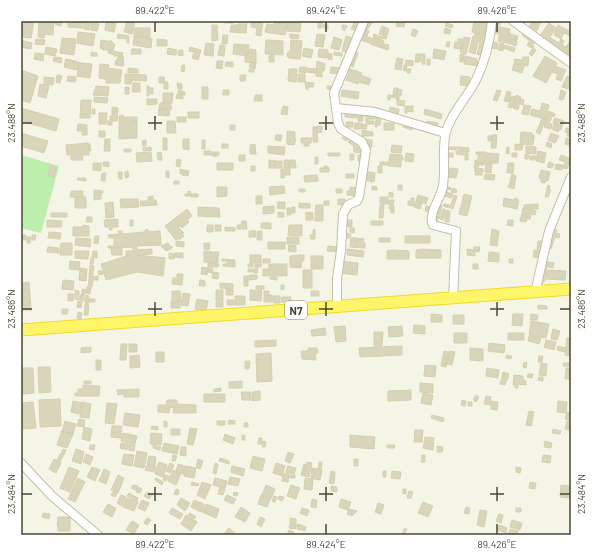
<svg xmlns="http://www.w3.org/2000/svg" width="592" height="556" font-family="Barlow,sans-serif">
<rect width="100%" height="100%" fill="#f5f5e7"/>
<path fill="#beeeab" d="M21,155L59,166L41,233L21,228Z"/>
<path fill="#d8d5bb" stroke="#d4cfad" d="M21,21H34L31,38L21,37Z
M39,21H54L53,35L45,34L44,38L38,37Z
M55,21H62L61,26L55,24Z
M68,21H83V28L68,27Z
M85,21H90V30L84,29Z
M127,21H135L132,34L124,32Z
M225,21H234V23H225Z
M251,21H263L261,36L256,35L257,28L251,27Z
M275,21L288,23L285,35L265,32L267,24L274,25Z
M288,21H301L300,32L287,31Z
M355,21H360L356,31L351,29Z
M366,21H371L370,22L372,23L367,30L363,28Z
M397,21L405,22L404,27L396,26Z
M474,21L488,23L486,35L472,32Z
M494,21H500V25H493Z
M532,21H541L537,31L529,27Z
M106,22L116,23L114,32L105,30Z
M318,22H322V28H318Z
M92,23L99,24L97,31L91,30Z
M446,23L453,25L452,28L445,26Z
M549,23L556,28L550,37L552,39L548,44L539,37Z
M238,24H247L246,33L230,32L231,25H237Z
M212,25H217L218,40L212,41Z
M323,25H328V29H325Z
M342,25L347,26V28H345V31L342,29Z
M493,25L499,26L498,34L494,33L493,42L490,41Z
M558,25L571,32V36L564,33L561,39L554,35Z
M382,26L385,27L382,35L379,34Z
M385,27L389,29L386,39L382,38Z
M500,27L510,29L509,37L499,35Z
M134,28H150V38L134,36Z
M445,28L451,30L450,34L444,33Z
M363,29L369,31L367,36L361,34Z
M413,29L418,31L415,37L411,35Z
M525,31L537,41L533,44L522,35Z
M78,32L95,34L93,46L77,43Z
M475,33L487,36L482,56L477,54L480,42L478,41L475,54L469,52L473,36L474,37Z
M118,34L129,36V43H127V39L117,38Z
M290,34L299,35L298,39L290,38Z
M317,34L325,35L323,47L315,46Z
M360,34L371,38L369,43L358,39Z
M374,34L382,37L381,40L373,37Z
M510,34L518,36L517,40L509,38Z
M223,35H228L227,44H222Z
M134,36L152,39L151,48L133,45Z
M346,36L353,38L348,53L342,51Z
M499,36L508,38L507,43L498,41Z
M334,37L342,40L339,50L331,48Z
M464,37L470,38L466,54L460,52Z
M62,38L76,39L74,55L60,53Z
M372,38L384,41L382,48L370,44Z
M509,38L517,41L516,46L507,43Z
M36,39L45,40L44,45L35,44Z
M157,39L167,40V46H157Z
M458,39H462L461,49L454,48L455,42H458Z
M552,39L559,43L561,39L564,41L562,45L560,44L557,49L549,45Z
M21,40L32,43L31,49L21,47Z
M101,40L107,41V42L108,43V41H112V43L115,44L113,50H103V49L100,48Z
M266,40L283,41V55L265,54Z
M291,40L302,41L300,59L289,58L287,56L288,52H290Z
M570,41L571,42V49L566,47Z
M447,42H450L449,47L446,46Z
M490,42L498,43L497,49L490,48Z
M529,42L534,46L533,49L527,45Z
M206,43L214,44L213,56L204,55Z
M500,43L504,44L503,51L498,50Z
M234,44L249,45L248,56L233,54Z
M384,44L389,45L388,50L382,48Z
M560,44L571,50L567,58L556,52Z
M220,45L225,46L224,56L218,55Z
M505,45L515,48L514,52L504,48Z
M46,47L57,49L55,56L45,54Z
M190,47L201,50L198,60L192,58L194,52L189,51Z
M168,48L177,50L176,55L167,54Z
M304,48L313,50L311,58L302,56Z
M533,48L536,50L532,56L529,54Z
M132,49H141V54H131Z
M250,49L256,50V63L245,62V52H250Z
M319,49L328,50L327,58L318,57Z
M434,49L446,51L444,60L433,58Z
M109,50L123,53L122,56L116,55L115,57L114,56V55L108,53Z
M179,50H183V56L178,55Z
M352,51L358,53L353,67L348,66Z
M91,52L97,53V56H91Z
M334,52L342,53V56L334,55Z
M35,53L44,54L43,61L34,59Z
M328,53L332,54V60L328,59Z
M416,54H421L420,62H415Z
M422,54H425V64H422Z
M460,54H464L463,62H460Z
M274,55V62H269V56Z
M118,56L124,57L123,60L117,59Z
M465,56L477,59V62L479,63L478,66L464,64Z
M545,56L557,63L546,83L533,76Z
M54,57L62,58L61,63L53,61Z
M523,57H529L528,66L514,64L515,59L522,60Z
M397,58L403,59L401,70L395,69Z
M66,59L79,62L77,70L64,67Z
M427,59H430V65H427Z
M116,60L124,61L123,66L115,65Z
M406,60L413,61V66L405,65Z
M217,61H223L222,69L216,68Z
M317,61L325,64L324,71H322V77L316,76Z
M226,62H233V67L225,66Z
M251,62L256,63L255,69L249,67Z
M79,63L92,64L90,78L77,76Z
M100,64L109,65L108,68L122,70L120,83H106V79L99,78Z
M514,64L524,67L522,73L512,70Z
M182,65H185L184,72L181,71Z
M404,65L407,66L406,71L403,70Z
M555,66L566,70L561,81L556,79L558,74L552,72Z
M300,67H306V73L299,72Z
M331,67L342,68V74L330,73Z
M128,68L138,69V73H128Z
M307,68L316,69L315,73L307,72Z
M249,69H254V72H249Z
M289,69H297L296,82L288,81Z
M350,69L362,73L361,75L371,79L369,85L359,82L358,84L346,80Z
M407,69H411L410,73H407Z
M21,70L38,76L30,103L21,100Z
M125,74L146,75L147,81L132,80L131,84H125Z
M298,74H305V82H298Z
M57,75L62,76L60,83L56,82Z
M240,75H246L245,81H240Z
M68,76L76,77L75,82L67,81Z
M461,76L470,77L469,86L460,85Z
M567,76L571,78V83L568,89L562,87Z
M44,77L54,78L53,85L44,84Z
M159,77H164L165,83H159Z
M164,82H168V89H164Z
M305,82L314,83L313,87H308V90L306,89Z
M133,83H140V92H132Z
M177,83L182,84V89H178Z
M40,84L49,86L46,98L38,96Z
M96,86L109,87L108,96L93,95Z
M147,86H149V88H153V94H149V96H147Z
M327,86H332V90L327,89Z
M125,87H129V94H125Z
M202,87H208V99H202Z
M394,88H398L396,96L393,95Z
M398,89L402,90L401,96H397Z
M179,90L185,92V95L178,93Z
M223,90H229V95H223Z
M342,90L359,92L358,99L341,96Z
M497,90L501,91L497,101L493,100Z
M561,90L566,92L563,100L559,99Z
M507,91L511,92L509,102L504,101Z
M163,93H173L172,103H163Z
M177,94L183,95V99L176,98Z
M255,95H262V101H254Z
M388,95L399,96V100H396L397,98L391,97L390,100H388Z
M516,95L521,97L518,110L513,108Z
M511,96L515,97L512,108L508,107Z
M94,97L108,98L107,103L94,102Z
M147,99H157V104L147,105Z
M521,99L524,100L523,105L520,104Z
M81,100H91L90,118H80Z
M397,100L405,101L404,106L397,105Z
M166,102L170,103L172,109H159L160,103Z
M542,103L549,105L545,119L530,115L532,109L540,111Z
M524,105L531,106L528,115L522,114Z
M283,106L288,107L287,115L281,114Z
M405,106H413V112L407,111V113H405Z
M112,107L118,108L117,121H112V125H108L107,121H110V116H112Z
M390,107L399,109L398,116L389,115Z
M21,108L59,119L56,131L21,121Z
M92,109H95V114H92Z
M159,109L170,110L169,116L158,115Z
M425,109L442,114L441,119L424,114Z
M345,111L358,112L357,118L345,117Z
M549,111L555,114L554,117L552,116L550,122L545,121Z
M188,112H199V118H188Z
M99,113H107L106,124H99Z
M377,114L381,115L380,125H377V127H375Z
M123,115V117H132V121H137V138L119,139V116Z
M358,115H363V121H358Z
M366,115H376L375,119H368V121H374V124H366Z
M133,117H137V121H133Z
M177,117H186V122H177Z
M542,118L545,120L543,125L540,123Z
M555,118L564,121L562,126L553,123Z
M167,121H175L176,133H167Z
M427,121L438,123L437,128L426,125Z
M346,122H353V127H346Z
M545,122L552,124L551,129L544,127Z
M355,123H362L361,129H354Z
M384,123H394V130H384Z
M404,123L413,125L412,130L403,127Z
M78,124L87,125V135H82V131H77Z
M362,124L367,125L366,129H362Z
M540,124L543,125L540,134L536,132Z
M554,124L562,127L561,130L559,129L558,132L552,129Z
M230,125H235V130H230Z
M322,126V132L317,133L318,142H313V127Z
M566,128L571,129V137L567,136L568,133L565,132Z
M362,130L373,132V136H362Z
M99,131H105V137H99Z
M287,131L295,132V139H296L294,145L287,144Z
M521,132L532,133V135H534L533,145L520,144Z
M21,133L48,141L44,153L21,146Z
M551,133L559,136L555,143L548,140Z
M345,134L349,137L346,141L342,138Z
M276,135H282L281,141L275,140Z
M492,135H497L496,148H491Z
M488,136H492V141H488Z
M163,138H167V150H163Z
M301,138H312L311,143H309V146H304V143H301Z
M566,138L571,140V146L565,144Z
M105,139H110V151H104Z
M183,139H189V150L183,149Z
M350,139L354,142L352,145L348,142Z
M365,139L372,140V147H365Z
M146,140V146H143L142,141Z
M202,140H205V149H202Z
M547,142L552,144L551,148L546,146Z
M88,143L89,155H82L83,160H71V155H67L66,145Z
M88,144H90L91,151H89Z
M222,144H228V148H222Z
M255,144L256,154H250V145Z
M353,144L357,145V147H363L362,153L354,152Z
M515,144L523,145L522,150H515Z
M392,145L402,146L401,153L391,152Z
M268,146L285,147L284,155L268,153Z
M526,146L536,147V154L526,153Z
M151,147L152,150L143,151V148Z
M448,147H457L456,150L448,149Z
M458,147L469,148V152L458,151Z
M507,147H509V154L506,153Z
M124,149H131V152H124Z
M204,151H211V155H204Z
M456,151L464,152V155L456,154Z
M538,151L546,153L544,163L536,161Z
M151,152L152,161L137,162L136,153Z
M161,152L162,160H158L157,153Z
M212,152H219V155L215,157L214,153V156H212Z
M476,152H486V163H475V160H478V155H480V154H476Z
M328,153H340V156H328Z
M406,153L414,154L413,162L405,161Z
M448,153H453V157H449Z
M465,153H468V160H465Z
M487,153L499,154L498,163H487Z
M512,153H517V157H512Z
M350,154H354V160H350Z
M390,154L402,155V157H403V160H401V167L388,166Z
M525,154H529L528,159H525Z
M239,155H245V161H239Z
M358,155H364V161H358Z
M561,155L571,159L567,169L563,168L565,162L559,160Z
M530,156H536L535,160H530Z
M315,157H318V164H315Z
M177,159L181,160L180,167L176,166Z
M269,160L276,161V163L274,162L275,168H269Z
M284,160H289V168H284Z
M290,160H295L296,168H289Z
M276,161H282V168H275Z
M103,162H109V167L103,166Z
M380,162H388V165H380Z
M549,162L554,164L552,168L547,167Z
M93,163H101V171L93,170Z
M217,163H233V170H217Z
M475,163H484V165H478V168L483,169V172H475L474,166H475Z
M486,163H492L491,173L485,172Z
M508,163H514L513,173H507Z
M556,164L563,165L562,170L555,169Z
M50,166L56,167L54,177L48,175Z
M251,166H255V171H251Z
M324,166H327V168L329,167V172H320V168H324Z
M378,166H382V173H378Z
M450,168L458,169L456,178L448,177Z
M180,169L189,171L188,176L182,175V174H180Z
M281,169H290V175H284V178H281Z
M541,170L550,172L548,181L546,180L545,183L541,182V179L539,178Z
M128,171L129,177L125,178V172Z
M166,171H169V178L166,177Z
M364,171L375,173L374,182L363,180Z
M118,172H122V179H119Z
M102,173H106L105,181H101Z
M475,173H482V175H475Z
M346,174H354V178H346Z
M485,174L495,175L494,180L484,179Z
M512,174L516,176L515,182L510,181Z
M317,175L318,181L305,182L304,176Z
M78,178H86V181L77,180Z
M174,181H179V184H174Z
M510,182L515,183L514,189L508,187Z
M398,185H402V190H398Z
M444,185L451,188L450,190L447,189V192L442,190Z
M548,185L550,186L549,190H551L548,197H545Z
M284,186L285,193L270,195L269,187Z
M372,186L377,187V190H372Z
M217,187H227V196L217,197Z
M350,187L359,188L358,196L347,195V191H350Z
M571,187V196L570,197L566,195Z
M453,188L457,190L456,193L451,192Z
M299,189H305V192H299Z
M336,189H342V193H336Z
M94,190L103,191V193H94Z
M71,191H83V197H70Z
M188,191L191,192L190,196H185V194H188Z
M442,191L453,194L451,198L441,195Z
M389,192L393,193V197H389Z
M94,194H101V199L94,200Z
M191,194H198V197H191Z
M464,194L472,196L467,216L459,214Z
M418,195L428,198L426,204L416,201Z
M454,195L457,196L453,209L450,208Z
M153,196V200H156L157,205L141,206L140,201H148V197Z
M256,196H262V204H256Z
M75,197H86V208H75Z
M380,197H388V204H380Z
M411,198H414V206L408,205V201H411Z
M504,198L514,200L515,198L518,199L517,201H519L517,209L503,206Z
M120,199H138L139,207L121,208Z
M338,199H345V205H338Z
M389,200H394L393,205H389Z
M324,201H329V205H324Z
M416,201L422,203L420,209L414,207Z
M113,202L114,217L106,218L105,203Z
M278,202H285V209L277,208Z
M299,203L310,204V208H299Z
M444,204L450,205L449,208L443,206Z
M538,204V209H524V205Z
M316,205H323V221H315Z
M380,205H384L383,218H379Z
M437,205L442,206L440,215L435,213Z
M274,206V213L263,214V207Z
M389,206H394V213H391V209H389Z
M426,206L430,207L429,212L425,211Z
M198,207L219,208L220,217L198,216Z
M292,207H295V213H292Z
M287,208H291V215H287Z
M523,208L536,211L535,215L522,212Z
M187,209L192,216L187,220L189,222L182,228L180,226L178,227L184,233L182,234L184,236L179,240L178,238L176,240L165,226Z
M443,209H445L444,217L441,216Z
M446,210L450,211L449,222H445Z
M278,212L284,213V217H278Z
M306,212L313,213V220H306Z
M51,213H67V217H51Z
M522,213L531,215L530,219H527L526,222L520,221Z
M434,215L444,217L443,220L438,218L437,221L433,220Z
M87,217H92V222H86Z
M118,219V227H112V230H109V227H105L104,220Z
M47,220L62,221L61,227H47Z
M130,220H133V226H130Z
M344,220H352V227L344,226Z
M508,220H513V226L507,225Z
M242,221H246L247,229H237V225H241Z
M371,221H383V225H371Z
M261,223H271V229L261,228Z
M83,225L89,226V236H73V227H83Z
M207,225H213V232H207Z
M215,225H221V231H215Z
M289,225H302V236L288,235Z
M225,227L235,228V231H225Z
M350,228H355L354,233L350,232Z
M552,228L557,230L551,249L546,248Z
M148,229V232L160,231L161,245L137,246V250L152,249V254L137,255L165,258L163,276L137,272L106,280L101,264L130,255L126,256V251H133V247L108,248V246H114V238H109L108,235L119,234L118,231H122V234L145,232V230Z
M315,229V239H311L310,235H313V230Z
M492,229L499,231L497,246L490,245Z
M249,231H256V237H249Z
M258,231H262V240H257Z
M49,232L61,233L60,239L48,238Z
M347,233L351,234L350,238H346Z
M556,233L560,234L559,238L555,237Z
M22,235H26V240H22Z
M32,235H36L35,240H32Z
M95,236H99L98,244L94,243Z
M405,236H430V243H405Z
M27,237H31L30,243H27Z
M287,237H299V244H287Z
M76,238L91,239L90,247L75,245Z
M351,238H357L356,242L358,238L364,239L363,242L365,243V248L350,247Z
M379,238H390V242H379Z
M176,241L184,242V247L176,246Z
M538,241H542L541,252L537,251Z
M268,242H274V249H268Z
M275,242H285V249H275Z
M61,243H72V255H60Z
M168,243L170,247L172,246V248L166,251L161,246Z
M204,243H210L209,250L204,249Z
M289,245L296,246V252L288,251Z
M328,246L338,247V252L327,251Z
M48,247L59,248V253L47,252Z
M122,247V255H112L111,248Z
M474,247H480L479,252L475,251V256L467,255V249L474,250Z
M347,249L364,251L363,257L347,255Z
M422,249L441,250V258H416V250Z
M391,250L409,251V259H387V251Z
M534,250L540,252L539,258L533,257Z
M75,251H89L88,259L75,258Z
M93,251H97V258L92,257Z
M204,251L213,252V258L218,259V263L204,262Z
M214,252H219L218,258H214Z
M489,252L499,253V262L488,261Z
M169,253L175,254L174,259H169Z
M175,253H183V258L175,257Z
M250,255H261V263H250Z
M300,255H304V261H302L301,268L290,267V256Z
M311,256H323V269H311Z
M91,258H94L93,264H90Z
M222,259L235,260V267L223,266V264H227V261H222Z
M263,259H270V263H263Z
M509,259H513V263H509Z
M70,261L80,262L79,270L69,269Z
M340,261L358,263L357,275L339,273Z
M543,261L548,262L546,270L566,271L565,280L546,279L542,284L541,282Z
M548,262L554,263L553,268L547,267Z
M208,263L219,264L218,267H208Z
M248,264H253V267H248Z
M255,264H262L261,267H255Z
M269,264H287V276H269Z
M473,264H478V269H473Z
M90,265L94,266L92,279L89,278Z
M202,267L208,268L207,275L201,274Z
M80,268L87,269L86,281L79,280Z
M208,268L213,269L212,273L208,272Z
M254,268H258L257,273H254Z
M248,269H253V272H248Z
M263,269H269L268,276H263Z
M303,270H312V288H303Z
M98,271H102L103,274L99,275Z
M213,272L219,273L218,279L212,278Z
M177,274H183L182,285L172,284L173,278H177Z
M249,275H257V279L249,280Z
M98,276V280H94L93,277Z
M244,276H248V286H244Z
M270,277H277V280L270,279Z
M89,279L93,280L92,287H88Z
M63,280L74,281L73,290L62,289Z
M200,280L205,281V286H199Z
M29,282L31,310H21V283Z
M220,283L233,284V289L220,288Z
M281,285H284V289L281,290Z
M256,286H264V289H256Z
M87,287L91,288L90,294L86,293Z
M82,289L86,290L85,294L82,293Z
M226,289L233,290V295H226Z
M75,290L79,291V300L75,299Z
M216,290H223V301H216Z
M250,290H262L261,301L250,300Z
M172,291H180L181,302H172Z
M264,291H269L268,302H264Z
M311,291H319V296H311Z
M183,293L190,294L188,306L181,305Z
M68,294H74L73,301H68Z
M81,294H84V301L80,300Z
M86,295L89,296L88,304L85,303Z
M269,295H272V302H269Z
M235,296H245V305H235Z
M273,296H280V303H273Z
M282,297H291L290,302H281Z
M89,299H95V302H89Z
M197,299L208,301L206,311L195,309Z
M227,300H234V305H227Z
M78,301L82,302L81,308L77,307Z
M171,302H180V308H171Z
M216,302H223V307H216Z
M85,304L89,305L88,315H84Z
M538,305L547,306V309H538Z
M62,309H68L67,314H62Z
M78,312L82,313L81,319L77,318Z
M431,314L442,315V322H431Z
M513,314H523L522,326L512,325Z
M531,314L538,315L537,320H530Z
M453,315H464V324H453Z
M531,321L549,324L546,338L529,335Z
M414,325L425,326V334L413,333Z
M345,326L346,341L336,342L334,327Z
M402,326L403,336L389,337L388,327Z
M325,328L326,335L312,336L311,330Z
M553,329L560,331L557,340L551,339Z
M374,332H383L382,346H374Z
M454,333H467V343H454Z
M508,333H524V340H508Z
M529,336L541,338L539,344L528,341Z
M567,338H571V356L565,355Z
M276,340V346L255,347V341Z
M546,340L556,342L554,350L544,347Z
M489,343L505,345L504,353L488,351Z
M121,344H127L126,360H120Z
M129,344H137V352H129Z
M402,346V355L360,357L359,348Z
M558,346L566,348L565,352L557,350Z
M91,347V352L81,353V348Z
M308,348H317L318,353L315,354L316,360L302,359L301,351H308Z
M470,348L483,349V361L470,360Z
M444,351L449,352L446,367L441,366Z
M450,351L455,352L452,365L447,364Z
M156,352H164V362H156Z
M271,353L272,381L257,382L256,354Z
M139,355L140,367L130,368V356Z
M506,355L512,356L511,359L506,358Z
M539,356H543L542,362H538Z
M96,360H101V370H96Z
M245,361H250L249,369H245Z
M524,362L527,363L526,368L523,367Z
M541,363L547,364L546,376L539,375Z
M563,363H571L570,366H563Z
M425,365L436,366L435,377L424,376Z
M38,367H50L51,392L39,393Z
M21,368H33L34,393L23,394Z
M487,368L499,370L498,378L486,376Z
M566,368H571V379H565Z
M503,372L509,374L505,385L500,384Z
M528,374H533L532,378L527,377Z
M514,375L523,376V379L526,381V385L518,384V388H515V385H513Z
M539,377H543V381L538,380Z
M84,381H91V384H84Z
M242,381V388H229V382Z
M420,383L433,384V393L420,392Z
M83,385L100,386L99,396H75V393H78V389H83Z
M221,388V391L214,392V389Z
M139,389V397H124V394L118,395L117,390Z
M411,390V400L388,401V391Z
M260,391V400L252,401V392Z
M241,392H250L251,400H242Z
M423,393L433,395L431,405L421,403Z
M204,394H225V402H204Z
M476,395L479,397L476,402L473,400Z
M486,396L491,397L490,405L484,404Z
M60,399L61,426L40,427L39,400Z
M167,400H177V404L196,405V413H173L174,408L170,407L169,413L158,412V405H166Z
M462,400L466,401L465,406L461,405Z
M73,401L82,403L79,414L71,412Z
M491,401L498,402L497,410L491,409Z
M558,401L567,402L566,413L557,412Z
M33,402L36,428L21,429V403Z
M82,402L91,404L89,418L80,417Z
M468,402H472V406H468Z
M107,403L117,404L114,424L105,423Z
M529,411L534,412L531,426L526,425Z
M567,412L570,413L569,420L565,419Z
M125,413L140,415L138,427L123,425Z
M432,415L444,418L443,422L431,418Z
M79,419L85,420L84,427L77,426Z
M229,420L235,421V424H228Z
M65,421L76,424L73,434L62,432Z
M164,421L167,422V427H164Z
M217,421H225V425H217Z
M567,421L570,422L569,430L565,429Z
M244,423H248V427H244Z
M112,426H122L121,438L111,437Z
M152,426L158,427V430L151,429Z
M84,427L92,429L90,441L82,439Z
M190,428L197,429L193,445L187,444Z
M171,429H180V435H171Z
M553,429L561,431L560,434L552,433Z
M62,430L73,434L67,448L57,445Z
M415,430H423L422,442H414Z
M123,433L137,436L135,444L121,441Z
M151,433L162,434L161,445L150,444Z
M225,434L235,438L233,444L223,440Z
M242,435H245V440H242Z
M350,435L375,437L374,449L350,447Z
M425,437L434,438L433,450L423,448Z
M259,438H262V444H258Z
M263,441L266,442L265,447H262Z
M545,441L552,443L551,448L544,447Z
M121,443L135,445L134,451L120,448Z
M164,443L179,446L177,454L162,451Z
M90,445H95L94,450L89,449Z
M153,445L161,447L160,450L153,448Z
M387,445H395L394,448H387Z
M437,446L443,447L442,452H437Z
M181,447H186V456L180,455Z
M63,449L66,450L64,455L61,454Z
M76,449L84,452L81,464L72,461Z
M137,451L147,453L144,468L134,466Z
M288,452L294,454L290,463L285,461Z
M60,454L63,456L60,462L57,460Z
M86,454L93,457L90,465L83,462Z
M124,454L134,455L132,466L122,464Z
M173,455L177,456L175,461H172Z
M422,455H425V462H421Z
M543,455L551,456L550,463L542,462Z
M149,456L156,457L155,466L147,464Z
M253,456L265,459L262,471L250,468Z
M220,458L229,461V464L219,461Z
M54,459L61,463L56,473L49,469Z
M198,459L203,461L200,469L196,467Z
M354,459H358V466H354Z
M159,462L167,465L163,477L155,474Z
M307,462L312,463L309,477L304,476Z
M319,462H322L321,469H318Z
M170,463L174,465L170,473L166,471Z
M215,463L218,464L216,474L213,473Z
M276,463L285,466L282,476L273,473Z
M178,464L185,466L184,474L176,473Z
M304,464L306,465L303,476L301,475Z
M147,465L156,467L154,472L145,470Z
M186,466L196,468L194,478L184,476Z
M232,466L245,469L243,476L231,472Z
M288,466L296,468L294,474L286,472Z
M69,467L79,471L70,492L60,488Z
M92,467L100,470L95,481L87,477Z
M516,467L521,468L520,473L516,472Z
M312,468L322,470L320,480L311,478Z
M104,469L110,472L106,484L99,481Z
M173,470L181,473L176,485L168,481Z
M331,471L335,472L334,484L329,483Z
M383,471H386V477H383Z
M392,471L401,472L400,479L391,478Z
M283,473L289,474L288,482L282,481Z
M118,475L124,478L118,493L111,490Z
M165,475L169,476L166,481L163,480Z
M290,475H295V478H290Z
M230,477L240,479L238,486L228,484Z
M78,478L85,482L75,502L68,499Z
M156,478L163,482L162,485L155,480Z
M215,478L227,481L225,488L213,485Z
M305,478L313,479L312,490L304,489Z
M192,482L199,484L198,486L191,485Z
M202,482L211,485L205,499L197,495Z
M530,482L536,483L535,489L529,488Z
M133,485L138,486L136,490L131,488Z
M266,485L275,489L271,499L262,495Z
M291,485L300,488L296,499L287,496Z
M561,485L571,486L570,498L560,497Z
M331,486L337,487V492L331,491Z
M138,487L142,489L140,493L136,492Z
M220,487L225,489L223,495L218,494Z
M176,489L179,490L178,495L174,494Z
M403,489H406V494H403Z
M409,491L413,492L411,498H407Z
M113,492L117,493L115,497L111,495Z
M147,492L152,495L149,499L144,496Z
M234,492L238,493L237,496L233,495Z
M129,493L138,498L137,501L127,496Z
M121,495L126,497L122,506L117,503Z
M227,495L236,499L233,504L224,500Z
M261,495L270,499L267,507L258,504Z
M274,496L277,497L275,502L272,501Z
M279,496L284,497L282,501L278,499Z
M127,498L138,502L134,511L123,507Z
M181,498L190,503L185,511L177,505Z
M312,499L317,500L316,508L311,507Z
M341,499L351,502L348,510L339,507Z
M142,500L149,503L145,511L138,508Z
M194,500L204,504L201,512L191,507Z
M423,502L433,506L428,517L418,513Z
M378,503L384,505L381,514L375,512Z
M108,504L116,508L112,517L103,512Z
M206,504L219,509L216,518L202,512Z
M241,507L250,513L245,522L235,517Z
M466,507L470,508L469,514L464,513Z
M172,508L183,514L180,519L169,513Z
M302,508L309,510L307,516L300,513Z
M516,508H521V512H516Z
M349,509L357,511L352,516L347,514Z
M480,510L487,511L484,527L477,525Z
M43,513L50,514L49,519L42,517Z
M190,513L196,517L194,519L188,515Z
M499,514L503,515L501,523L496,521Z
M186,515L197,522L191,531L181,524Z
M58,517H70V531H58V526H57Z
M260,517L265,519L261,527L257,524Z
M147,518L151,520L147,525L144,523Z
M290,518L296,519V524L290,523Z
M512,520L522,523L520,530L510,527Z
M132,521L139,525L134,534L126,530Z
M290,524L297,525L295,529L289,528Z
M298,524L306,527L305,531L297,529Z
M499,525L507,528L506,533L498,530Z
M229,528L237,535H223Z
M405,528L407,529L404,535L402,534Z
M510,529L518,531L517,535H508Z
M289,530L294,532L293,535H287Z"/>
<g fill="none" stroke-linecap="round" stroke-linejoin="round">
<g stroke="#c2c0a8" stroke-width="10">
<path id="minor" d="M513,21L571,63
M336,108L375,112L445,133
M535,293L549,231L571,177
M453,299L456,231L433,225C428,215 439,200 442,190C447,172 441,151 446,132C451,113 467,98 476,80C485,62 490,40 492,21
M337,307V279L341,250L343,214L348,205L357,201L359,197L366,150L362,142L341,129L338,123L334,93L364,21
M21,463L52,496L98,535"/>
</g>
<g stroke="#efdb27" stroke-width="13">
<path id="highway" d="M21,330L571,289"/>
</g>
<use href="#minor" stroke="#fff" stroke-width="8"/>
<use href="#highway" stroke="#fff568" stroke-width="11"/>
</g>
<path fill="none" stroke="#494735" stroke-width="1.5" d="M155,22V32M326,22V32M497,22V32M155,116V130M326,116V130M497,116V130M22,123H32M148,123H162M319,123H333M490,123H504M560,123H570M155,302V316M326,302V316M497,302V316M22,309H32M148,309H162M319,309H333M490,309H504M560,309H570M155,487V501M326,487V501M497,487V501M22,494H32M148,494H162M319,494H333M490,494H504M560,494H570M155,524V534M326,524V534M497,524V534"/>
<g text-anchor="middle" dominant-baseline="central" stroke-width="3" stroke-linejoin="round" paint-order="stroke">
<rect fill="#fff" stroke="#807e72" stroke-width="1" x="285" y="301" width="22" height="18" rx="3"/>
<g font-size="11" font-weight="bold" fill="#494735">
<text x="296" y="310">N7</text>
</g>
</g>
<rect width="592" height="556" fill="none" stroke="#ffffff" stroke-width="44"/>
<rect x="22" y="22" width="548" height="512" fill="none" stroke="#494735" stroke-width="1.5"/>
<g font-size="10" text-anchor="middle" fill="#494735">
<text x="155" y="14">89.422°E</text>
<text x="326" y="14">89.424°E</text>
<text x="497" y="14">89.426°E</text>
<text transform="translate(11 123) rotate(-90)" y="4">23.488°N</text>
<text transform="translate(581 123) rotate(-90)" y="4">23.488°N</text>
<text transform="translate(11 309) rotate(-90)" y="4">23.486°N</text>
<text transform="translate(581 309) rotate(-90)" y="4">23.486°N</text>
<text transform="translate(11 494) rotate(-90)" y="4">23.484°N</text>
<text transform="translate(581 494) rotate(-90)" y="4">23.484°N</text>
<text x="155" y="548">89.422°E</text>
<text x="326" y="548">89.424°E</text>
<text x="497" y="548">89.426°E</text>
</g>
</svg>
